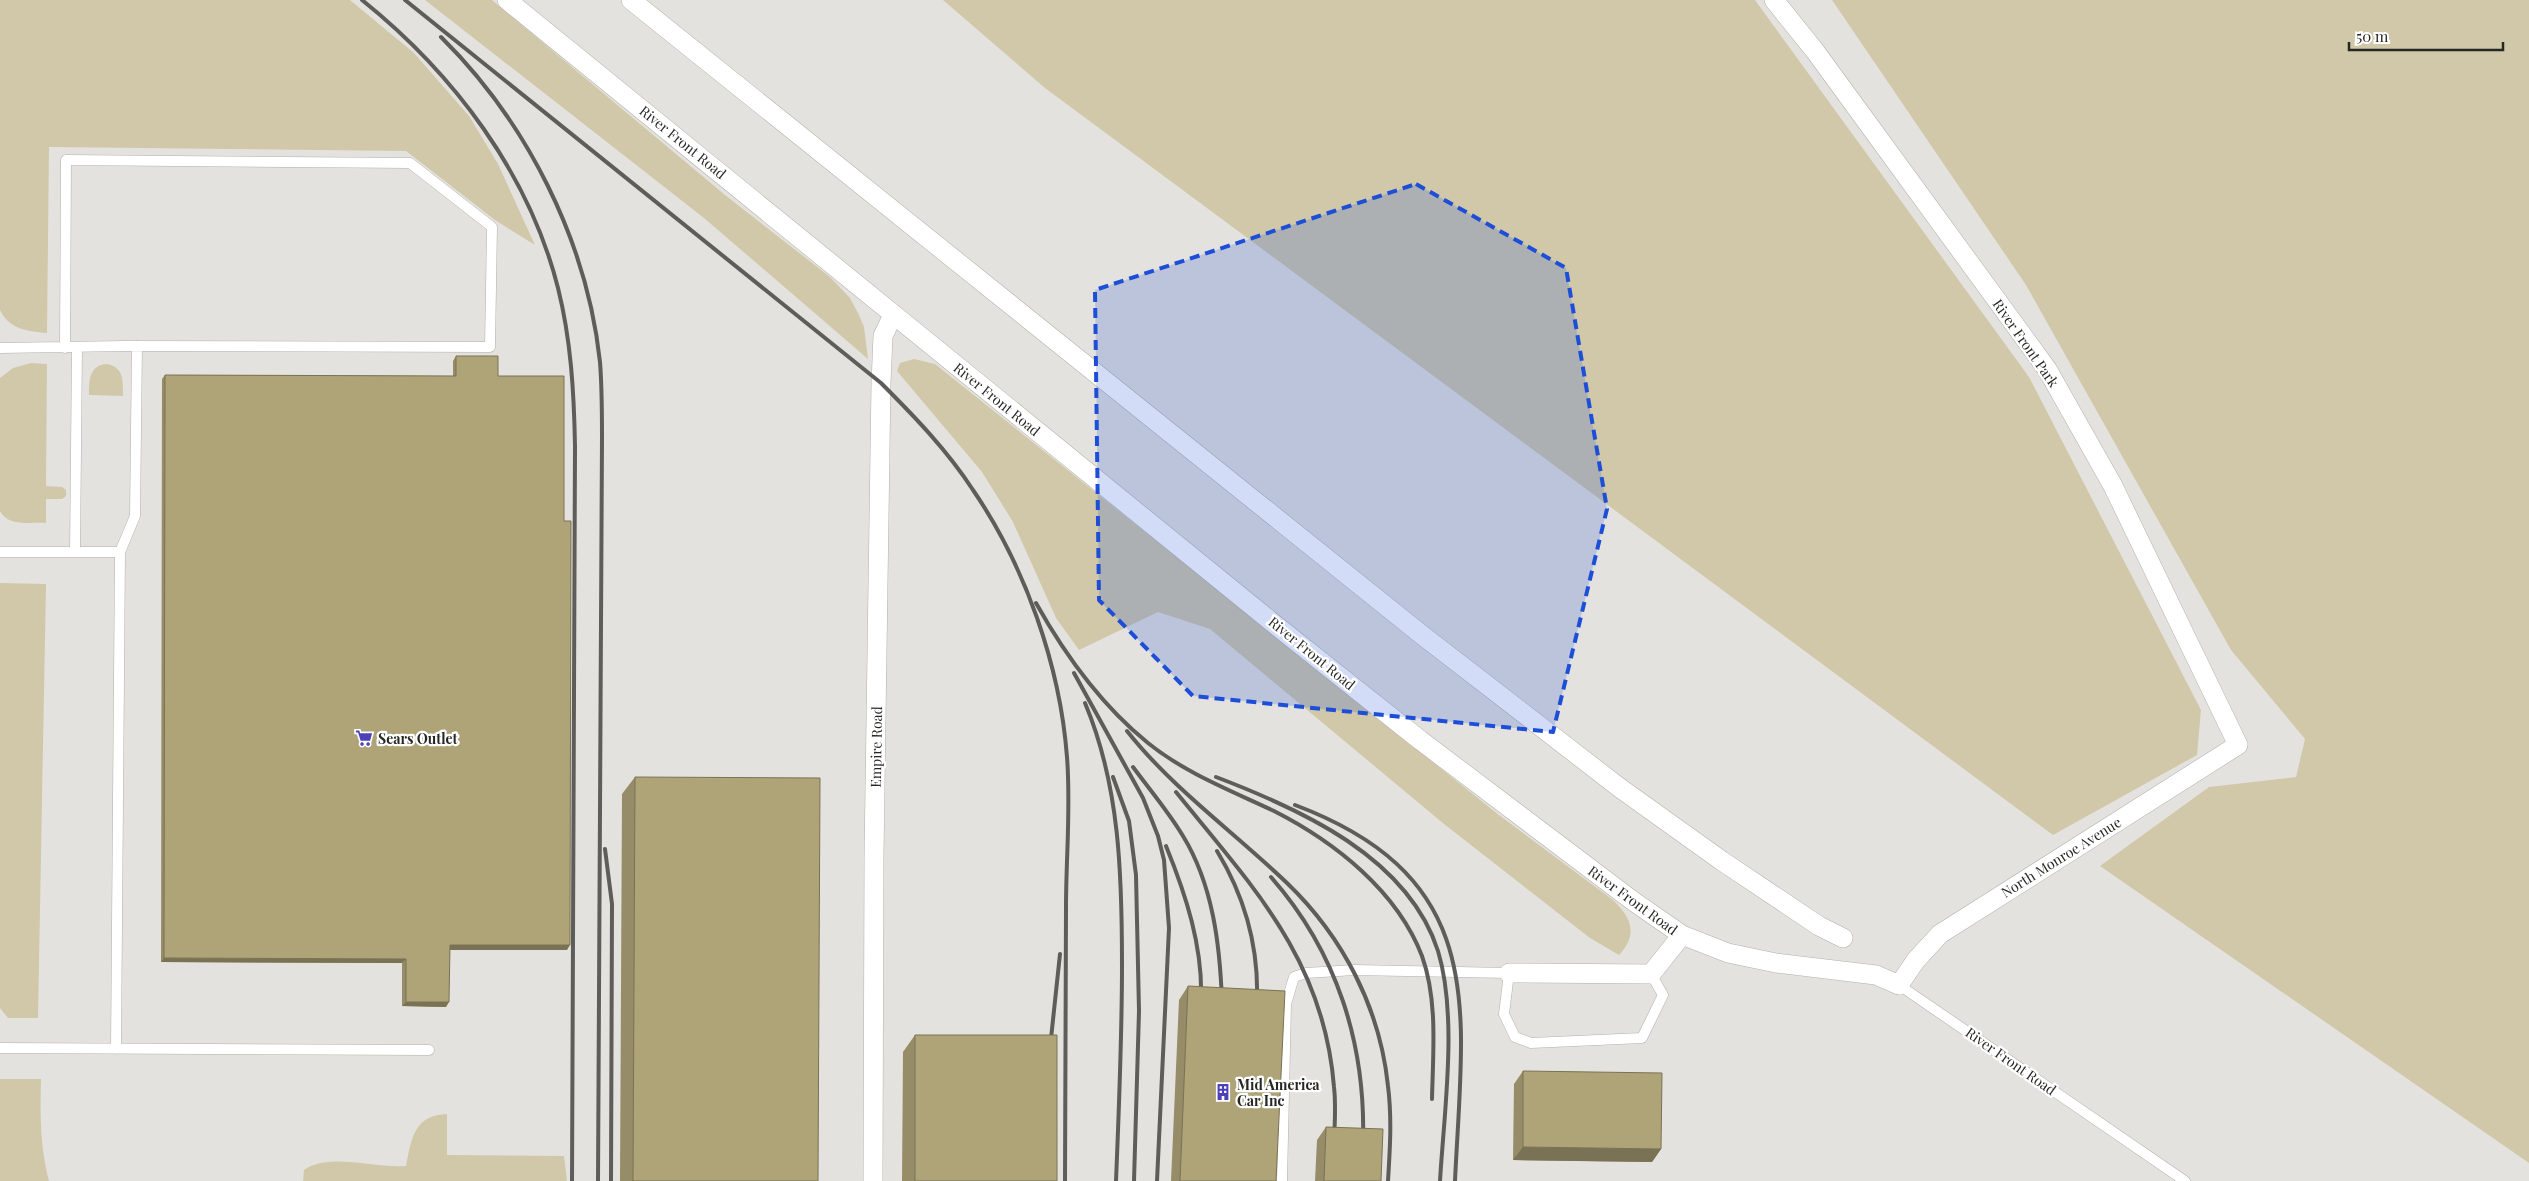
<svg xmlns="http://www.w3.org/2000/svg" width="2529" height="1181" font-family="'Playfair Display',serif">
<rect width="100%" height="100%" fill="#e4e2de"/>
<path fill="#d1c8a9" d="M0,0H350L414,53L469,116L498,164L535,245L495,220L406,151L49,147L47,333C27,331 10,330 0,310Z
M425,0H492L725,195L830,277L850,298L858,313L864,327L868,359L704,218Z
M943,0H1755L2029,377L2201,710L2197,755L2053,835L1045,88Z
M1832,0H2529V1163L2100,866L2209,787L2296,777L2305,739L2231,650L2026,285Z
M914,359L935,364L1499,815L1613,900C1632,918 1638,935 1619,955L1590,938L1444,824L1210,629L1158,612L1079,650L1056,618L1013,522L982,472L897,371L900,363Z
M31,363L47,364L46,486L62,487L66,490V496L62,499H46V523C30,522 8,527 0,511V378L13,368Z
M107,364C124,367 123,381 123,396L89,395C89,381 89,365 107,364Z
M0,583L46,584L38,1018H8L0,1008Z
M0,1079H41C40,1113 40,1148 49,1181H0Z
M447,1114V1155L564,1156L567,1181H303L304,1170C329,1152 377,1169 406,1166C411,1139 414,1115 447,1114Z"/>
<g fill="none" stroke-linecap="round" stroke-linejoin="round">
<g stroke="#b1b0ac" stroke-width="11">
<path id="service" d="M0,348L125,346L490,347L492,227L410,163L66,160L65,348
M0,552H120
M75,552L77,347
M1899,985L2185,1181
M0,1048L429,1050
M116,1049L120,552L135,516L137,346
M1282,1181L1286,1004L1294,977L1306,973L1354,970L1509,973L1504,1014L1515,1037L1531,1043L1642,1038L1663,995L1651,974"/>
</g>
<g stroke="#b1b0ac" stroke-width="20">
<path id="minor" d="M507,0L1273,623L1420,740L1633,901L1682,935L1728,953L1776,963L1876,975L1899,985L1916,960L1940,934L2238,745L2113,486L2047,369L1815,51L1774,0
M631,0L1422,635L1620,788L1722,861L1819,926L1843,938
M1509,973L1651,974L1682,935
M873,1181L874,855L881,383L883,336L893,315"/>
</g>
<use href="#service" stroke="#fff" stroke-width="10"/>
<use href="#minor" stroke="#fff" stroke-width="19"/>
<path stroke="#5e5d5a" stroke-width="4" d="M362,0C453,73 529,173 558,288C571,340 574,392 575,446L572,1181
M405,0L881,383C914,416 947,450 973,490C1025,566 1060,665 1067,757C1071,807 1066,857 1066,907C1066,998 1065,1090 1065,1181
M441,37C527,122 587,241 600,362C602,387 602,413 602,438L598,1181
M1036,603C1065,655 1101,705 1148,743C1185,773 1232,791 1274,811C1335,842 1397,891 1422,956C1438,1001 1433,1052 1432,1099
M1074,673L1143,798L1158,836L1164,860L1169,928L1157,1181
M1085,703C1120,786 1122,876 1122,965C1122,1037 1119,1109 1116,1181
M1127,731C1173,789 1234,832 1287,883C1343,937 1380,1008 1388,1086C1392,1118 1390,1149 1388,1181
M1133,767C1150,790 1168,811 1183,836C1213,885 1220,945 1222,1002
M1113,777L1129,821L1136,875L1139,1011L1134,1181
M1216,777C1300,809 1408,857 1438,951C1458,1017 1444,1112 1440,1181
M1176,792C1252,886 1324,959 1334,1087C1336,1104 1335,1122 1334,1140
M1295,805C1491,879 1463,1009 1455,1181
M1166,846C1186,895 1203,947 1201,1000
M605,849L612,904L611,1181
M1217,851C1245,897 1259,947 1257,1002
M1271,877C1337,952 1366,1044 1363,1143
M1050,1048L1060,954"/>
</g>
<path fill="#968c67" d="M456,356L498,376L564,521L567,950H450L446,1007L402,1006V963L161,962L162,379L165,375L453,376V361Z
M635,777L818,1181H620L622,794Z
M1188,986L1276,1181H1171L1179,1000Z
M915,1035L1057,1181H902L903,1052Z
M1523,1071L1661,1149L1652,1162L1513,1160L1514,1084Z
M1326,1127L1381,1181H1315L1317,1140Z"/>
<path fill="#7a7254" d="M450,945H570L567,950H446Z
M164,958L406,959L402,963L161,962Z
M406,1002H449L446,1007L402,1006Z
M1523,1147L1661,1149L1652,1162L1513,1160Z"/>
<path fill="#afa378" stroke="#7a7254" d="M456,356H498V376H564V521H571L570,945H450L449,1002H406V959L164,958L165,375L456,376Z
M635,777L820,778L818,1181H633Z
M1188,986L1285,991L1276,1181H1180Z
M915,1035H1057V1181H915Z
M1523,1071L1662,1073L1661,1149L1523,1147Z
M1326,1127L1383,1129L1381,1181H1324Z"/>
<path fill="#1d4ed8" fill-opacity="0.2" stroke="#1d4ed8" stroke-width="4" stroke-dasharray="10 6" stroke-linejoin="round" d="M1416,184L1566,268L1607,509L1553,732L1193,696L1099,600L1095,290Z"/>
<defs>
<g id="supermarket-bare" transform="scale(1.35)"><path d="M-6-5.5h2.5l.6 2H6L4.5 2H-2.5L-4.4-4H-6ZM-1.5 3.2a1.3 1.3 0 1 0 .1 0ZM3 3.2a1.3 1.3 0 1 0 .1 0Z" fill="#4b40b7" stroke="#fff" stroke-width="2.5" paint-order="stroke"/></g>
<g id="building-bare" transform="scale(1.35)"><path d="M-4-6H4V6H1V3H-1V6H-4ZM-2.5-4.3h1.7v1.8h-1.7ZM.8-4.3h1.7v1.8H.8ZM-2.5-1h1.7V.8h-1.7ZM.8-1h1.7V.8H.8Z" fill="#4b40b7" stroke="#fff" stroke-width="2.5" paint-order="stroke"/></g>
</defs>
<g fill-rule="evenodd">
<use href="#supermarket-bare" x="364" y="738"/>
<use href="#building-bare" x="1223" y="1092"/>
</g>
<g text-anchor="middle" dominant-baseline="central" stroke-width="4.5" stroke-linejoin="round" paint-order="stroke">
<g font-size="14" fill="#262624" stroke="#fff">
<text transform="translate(683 142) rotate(39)">River Front Road</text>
<text transform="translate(2026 343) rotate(55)">River Front Park</text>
<text transform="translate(997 399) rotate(39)">River Front Road</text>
<text transform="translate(1312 653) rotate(39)">River Front Road</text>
<text transform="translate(876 747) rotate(-89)">Empire Road</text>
<text transform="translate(2061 857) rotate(-32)">North Monroe Avenue</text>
<text transform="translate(1633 900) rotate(36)">River Front Road</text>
<text transform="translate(2011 1061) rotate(35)">River Front Road</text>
</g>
<g font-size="14" font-weight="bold" fill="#262624" stroke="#fff" text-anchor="start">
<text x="378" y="738">Sears Outlet</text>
<text x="1237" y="1084">Mid America<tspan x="1237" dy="16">Car Inc</tspan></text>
</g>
</g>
<path d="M2349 42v8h154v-8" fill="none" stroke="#262624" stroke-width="2.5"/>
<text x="2356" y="42" font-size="15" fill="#262624" stroke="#ffffff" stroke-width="4" paint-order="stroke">50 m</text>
</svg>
